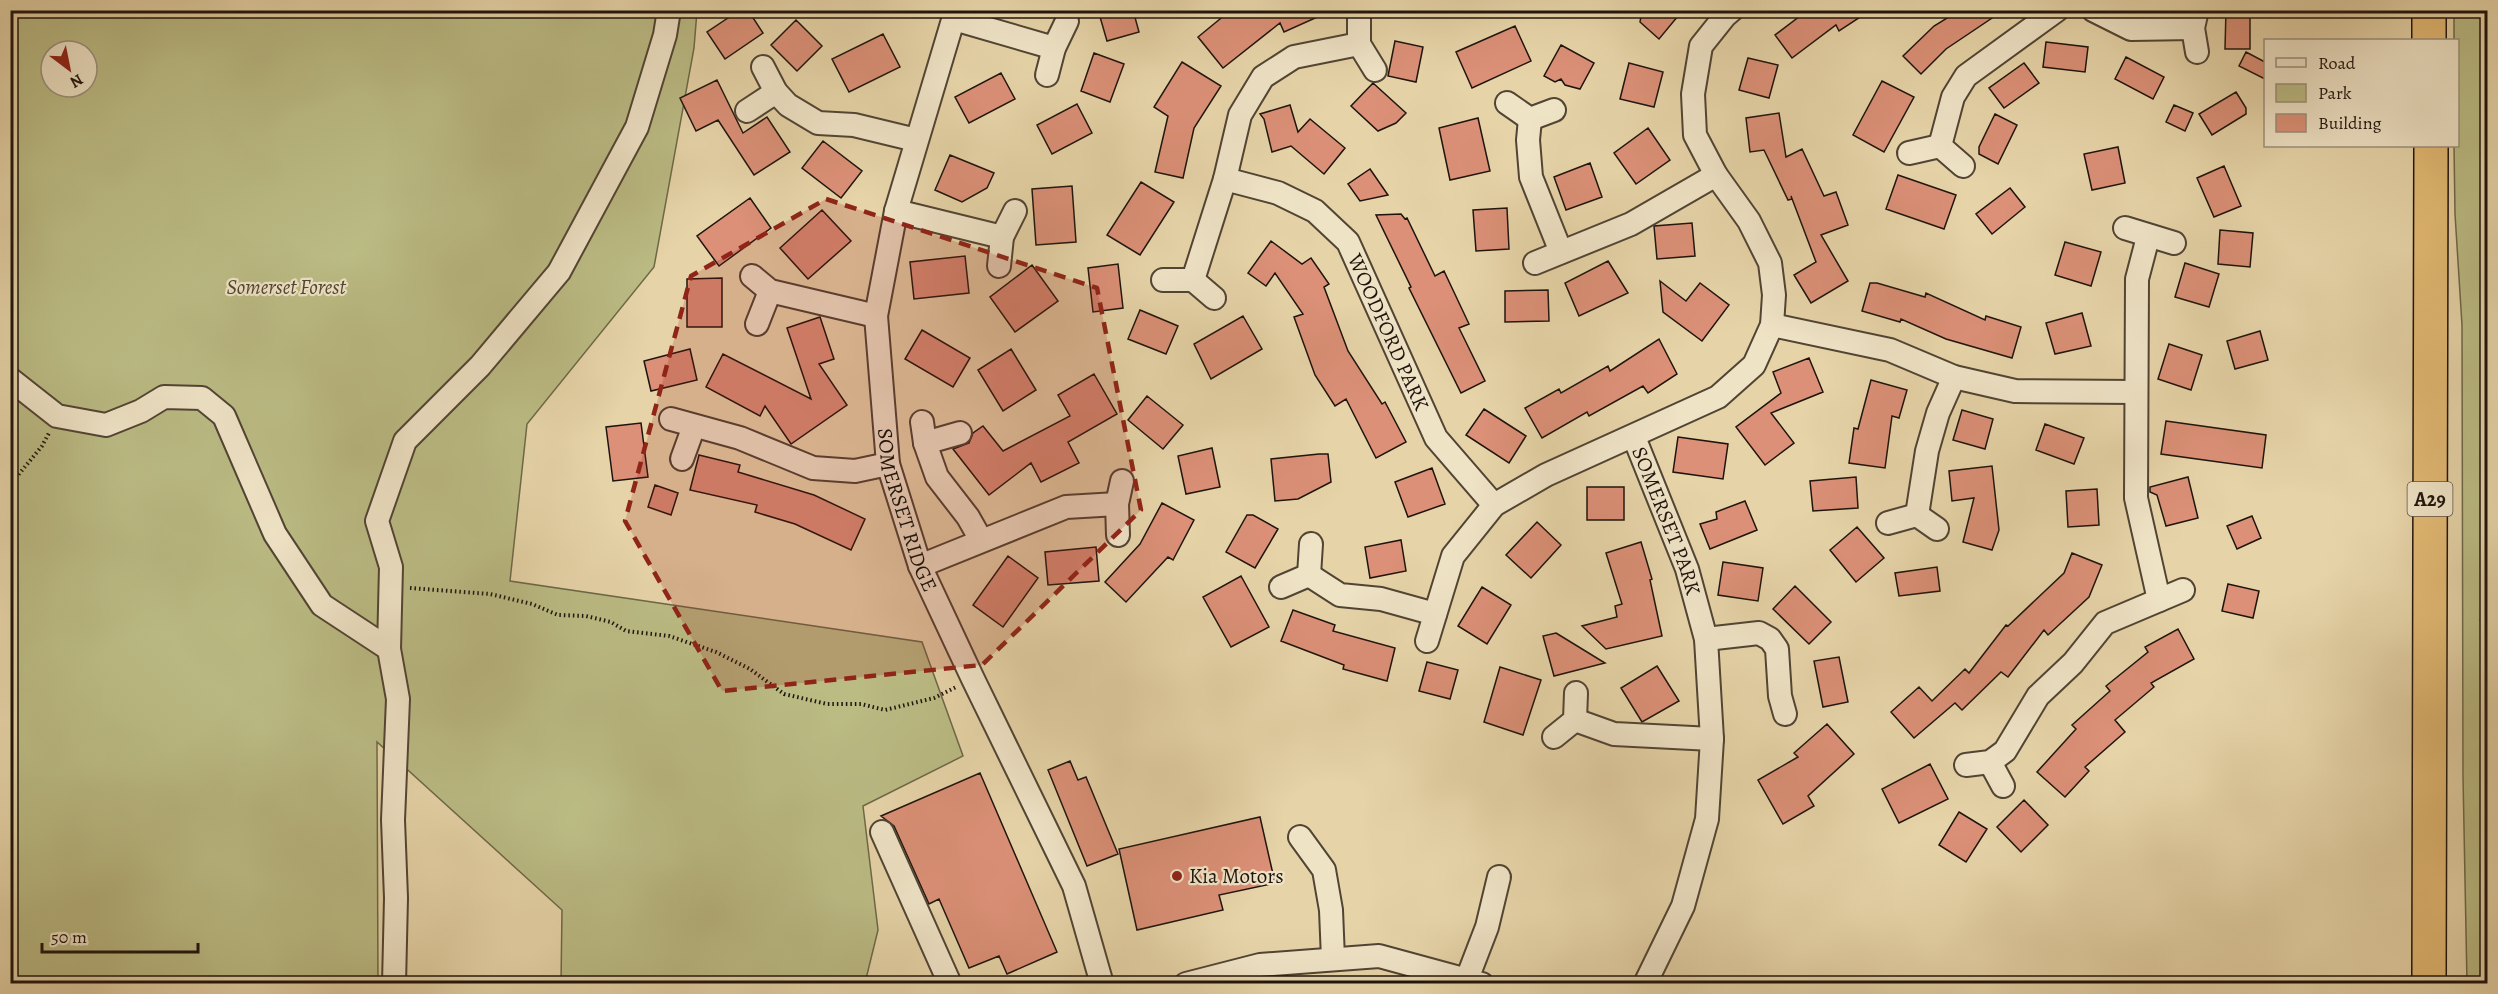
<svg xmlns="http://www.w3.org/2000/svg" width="2498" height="994" font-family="Alegreya,serif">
<rect width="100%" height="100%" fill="#e6d4a8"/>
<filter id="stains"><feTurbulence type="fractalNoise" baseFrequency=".00333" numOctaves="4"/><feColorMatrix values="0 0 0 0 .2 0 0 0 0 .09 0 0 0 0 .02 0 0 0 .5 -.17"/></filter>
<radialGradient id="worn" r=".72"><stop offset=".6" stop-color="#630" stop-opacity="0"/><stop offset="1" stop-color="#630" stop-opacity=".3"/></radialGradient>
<path fill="#bbbb84" stroke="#6d6848" stroke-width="1.5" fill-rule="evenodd" d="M10,11H697L694,48L654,267L527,424L510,581L922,642L963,756L863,806L878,930L865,983H561L562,910L377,742L378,983H11ZM51,51H87V87H51Z
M2454,11H2488V604L2480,620L2488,631L2487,984L2467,983L2463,776L2462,325L2455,214L2454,146H2458V40H2454Z
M1337,979L1419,982L1423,983H1296Z"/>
<path fill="#db9077" stroke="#1f140d" stroke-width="1.5" d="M740,10H748L763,33L725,59L707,32Z
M1098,10H1133L1139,32L1107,41Z
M1231,10H1333L1284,32L1280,23L1223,68L1198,37Z
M1642,10H1683L1659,39L1640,22Z
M1808,10H1871L1839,31L1836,25L1792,58L1775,35Z
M1960,10H2004L1946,49L1921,74L1903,56L1934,26Z
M2226,10H2250V49H2225Z
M796,20L822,46L797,71L771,45Z
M1515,26L1531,61L1472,88L1456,52Z
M883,34L900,67L849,92L832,59Z
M1395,41L1423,47L1416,82L1388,76Z
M2046,42L2088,47L2085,72L2043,67Z
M1561,45L1594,63L1580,89L1565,85L1561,79L1555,82L1544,76Z
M2246,52L2265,62V79L2239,66Z
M1094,53L1124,64L1110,102L1081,91Z
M2126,57L2164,77L2153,99L2115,79Z
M1748,58L1778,65L1769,98L1739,90Z
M1182,62L1221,86L1194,128L1183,178L1155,172L1168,116L1154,107Z
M1629,63L1663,72L1654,107L1620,99Z
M2024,63L2039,83L2004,108L1989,88Z
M1001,73L1015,99L969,123L955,97Z
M717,80L743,133L767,117L790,152L754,175L718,120L696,131L680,98Z
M1882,81L1914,97L1884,152L1853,135Z
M1373,83L1406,113L1396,123L1378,131L1351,106Z
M2236,92L2246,108V114L2212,135L2199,114Z
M1077,104L1092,133L1052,154L1037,125Z
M1290,105L1298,132L1310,119L1345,148L1324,174L1291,146L1272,152L1264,119L1260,114Z
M2174,105L2193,113L2185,131L2166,122Z
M1779,113L1786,157L1802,149L1824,196L1836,192L1848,225L1821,235L1848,281L1811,303L1794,275L1816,262L1791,196L1792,199L1788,200L1764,150L1750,152L1746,118Z
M1995,114L2017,125L1998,164L1979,154V147Z
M1478,118L1490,171L1450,180L1439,128Z
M1648,128L1670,160L1636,184L1614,153Z
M823,141L862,171L841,198L802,168Z
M2118,147L2125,183L2092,190L2084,154Z
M950,155L994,173L987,188L962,202L935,190Z
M1590,163L1602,197L1566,210L1554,177Z
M2224,166L2241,206L2214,217L2197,178Z
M1370,169L1388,195L1360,201L1348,184Z
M1898,175L1956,195L1944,229L1886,209Z
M1141,182L1174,202L1140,255L1107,235Z
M1072,186L1076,242L1036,245L1032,189Z
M2010,188L2025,207L1992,234L1976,214Z
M750,198L771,228L719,266L697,236Z
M1507,208L1509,249L1476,251L1473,210Z
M822,210L851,241L808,279L780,248Z
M1401,214L1405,219L1407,218L1435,276L1444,271L1469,324L1459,328L1485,381L1461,393L1409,288L1411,287L1376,215Z
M1692,223L1695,256L1657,259L1654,226Z
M2220,230L2253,233L2250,267L2218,264Z
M1271,241L1302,264L1311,258L1329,284L1324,287L1348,351L1382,404L1385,402L1406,442L1376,458L1346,399L1335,406L1315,375L1294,317L1303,314L1275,273L1266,286L1248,273Z
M2065,242L2101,252L2091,286L2055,275Z
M965,256L969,293L914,299L910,262Z
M1608,261L1628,293L1579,316L1565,283Z
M2185,263L2219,274L2209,307L2175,297Z
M1118,264L1123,308L1093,312L1088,268Z
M1032,265L1058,301L1015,332L990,297Z
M722,278V327H687V279Z
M1660,281L1686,301L1700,283L1729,305L1702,341L1663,312Z
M1870,283H1877L1925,297L1926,293L1985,320L1986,316L2021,327L2012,358L1946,339L1901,319L1900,322L1862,311Z
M1548,290L1549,321L1505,322V291Z
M1140,310L1178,326L1166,354L1128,339Z
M2082,313L2091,346L2055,354L2046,323Z
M1243,316L1262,349L1211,379L1194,344Z
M820,317L834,359L819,364L847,405L791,444L765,406L760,416L706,387L723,354L811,399L787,328Z
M922,330L970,358L953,387L905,359Z
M2260,331L2268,360L2235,369L2227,341Z
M1659,339L1677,374L1648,393L1643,386L1589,416L1587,412L1542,438L1525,408L1559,389L1561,393L1608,366L1610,371Z
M2169,344L2202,355L2191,390L2158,379Z
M690,349L697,380L651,391L644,361Z
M1011,349L1036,390L1003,411L978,370Z
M1809,358L1823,392L1771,413L1794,443L1765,465L1736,427L1781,393L1773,372Z
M1094,374L1117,414L1068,442L1079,463L1041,482L1031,463L989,495L953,449L969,443L973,433L983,426L1003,451L1070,416L1058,395Z
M1871,380L1907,390L1899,418L1892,416L1885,468L1849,463L1854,428L1858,429Z
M1147,396L1183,425L1163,449L1128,420Z
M1484,409L1526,436L1509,463L1466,435Z
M1962,410L1993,419L1985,449L1953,440Z
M2166,421L2266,435L2262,468L2161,454Z
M641,423L648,477L613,481L606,427Z
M2045,424L2084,438L2074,464L2036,450Z
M1678,437L1728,444L1723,479L1673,472Z
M1212,448L1220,487L1186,494L1178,456Z
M1319,454H1328L1331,482L1298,499L1275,501L1271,459Z
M699,455L740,465L738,472L814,495L865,519L851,550L795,524L755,512L757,505L690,490Z
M1992,466L1999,530L1992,550L1963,542L1974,498L1952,501L1949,471Z
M1432,468L1445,504L1408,517L1395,482Z
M1856,477L1858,508L1813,511L1810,481Z
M2188,477L2198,518L2166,526L2157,495L2150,492V487Z
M655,485L678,493L671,515L648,507Z
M1587,487H1624V520H1587Z
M2097,489L2099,525L2068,527L2066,491Z
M1745,501L1757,530L1710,549L1700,524L1717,519L1716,512Z
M1162,503L1194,520L1173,560L1168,557L1126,602L1105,582L1140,544Z
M1247,515H1253L1278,529L1255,568L1226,552Z
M2252,516L2261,538L2237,549L2227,526Z
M1537,522L1561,545L1531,578L1506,555Z
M1857,527L1884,558L1856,582L1830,550Z
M1401,540L1406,571L1370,578L1365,547Z
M1641,542L1652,579L1650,580L1662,636L1606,649L1582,626L1617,617L1615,606L1622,604L1606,553Z
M1096,547L1099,581L1048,585L1045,552Z
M2072,553L2102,565L2089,597L2048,635L2044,630L2008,677L2001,672L1962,710L1955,703L1914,738L1891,712L1919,687L1932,701L1965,669L1969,673L2006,625L2008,626L2064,573Z
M1008,556L1038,578L1003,627L973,605Z
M1723,562L1763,568L1758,601L1718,595Z
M1937,567L1940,591L1899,596L1895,573Z
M1241,576L1269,627L1231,647L1203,597Z
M2228,584L2259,591L2253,618L2222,611Z
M1795,586L1831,622L1809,644L1773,609Z
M1482,587L1511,605L1487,644L1458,626Z
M1293,610L1335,625L1333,631L1395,648L1387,681L1343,669L1344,665L1281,641Z
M2178,629L2194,659L2151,683L2154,687L2115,720L2125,732L2085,767L2089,771L2065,797L2037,772L2076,729L2072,725L2110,691L2106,686L2148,652L2145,647Z
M1556,633L1605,663L1554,676L1543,636Z
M1839,657L1848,702L1823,707L1814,661Z
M1427,662L1458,670L1450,699L1419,691Z
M1657,666L1679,701L1642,722L1621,688Z
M1500,667L1541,680L1523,735L1484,722Z
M1827,724L1854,754L1808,796L1814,806L1783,824L1758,780L1798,757L1794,753Z
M1070,761L1078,780L1086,777L1118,854L1087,866L1048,770Z
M1930,764L1948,799L1899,823L1882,789Z
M980,773L1057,952L1007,974L999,956L969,968L939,899L929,904L894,826L881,816Z
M2024,800L2048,825L2021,852L1997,827Z
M1959,812L1987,829L1966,862L1939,845Z
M1260,817L1275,883L1219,895L1223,910L1137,930L1119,849Z"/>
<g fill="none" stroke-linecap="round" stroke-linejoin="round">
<g stroke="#514434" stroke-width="26">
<g id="minor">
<path id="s1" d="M956,10L896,211L876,316L888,464L920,566L973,679L1074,886L1102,984"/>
<path d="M2093,10L2131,29L2193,28"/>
<path d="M1359,17V44L1375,70"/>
<path d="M954,19L1054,48"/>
<path d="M2197,52L2193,28L2197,10"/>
<path d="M763,67L776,92L788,105L818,123L854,125L916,140"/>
<path d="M1047,75L1054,48L1067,21"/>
<path d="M1507,103L1530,119L1554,110"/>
<path d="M747,111L776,92"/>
<path d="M1530,119L1528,140L1531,177L1561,252"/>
<path d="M1940,146L1953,97L1966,76L2057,10"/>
<path d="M1909,153L1940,146L1963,166"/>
<path id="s2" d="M1225,179L1278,193L1315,211L1348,242L1436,438L1494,505"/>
<path d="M896,211L1002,237"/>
<path d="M2125,228L2174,243"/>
<path d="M2148,237L2137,279L2136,498L2159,600"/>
<path d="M1535,263L1631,224L1716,175"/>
<path d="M999,266L1002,237L1015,211"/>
<path d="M752,276L770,291L876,316"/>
<path d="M1163,280H1193L1214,298"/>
<path d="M1193,280L1225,179L1240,115L1263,77L1294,57L1359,44"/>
<path d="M757,324L770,291"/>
<path d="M1772,325L1890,350L1954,377L2015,391L2136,392"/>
<path d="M10,379L57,416L106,425L141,411L164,397L202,398L224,416L275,534L322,605L389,649"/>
<path d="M671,419L740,438L813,468L855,471L888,464"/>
<path d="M922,422L925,443L937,477L968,517L981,540"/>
<path id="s3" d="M1634,437L1687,569L1706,639L1712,739L1707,819L1683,906L1645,984"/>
<path d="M925,443L960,433"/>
<path d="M682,459L694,426"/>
<path d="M1917,515L1927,451L1938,413L1954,377"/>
<path d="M1888,523L1917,515L1937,529"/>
<path d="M1118,535L1117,504L1122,481"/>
<path d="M920,566L1066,507L1117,504"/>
<path d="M1309,575L1340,595L1381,599L1435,614"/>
<path d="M1281,587L1309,575L1311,544"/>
<path d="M1706,639L1759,633L1770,639L1777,649L1780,696L1785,714"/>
<path d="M1427,641L1453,556L1494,505L1546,475L1718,397L1754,365L1772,325L1774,295L1770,263L1749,221L1716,175L1695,135L1693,94L1701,46L1725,16L1732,10"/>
<path d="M1575,720L1614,734L1712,739"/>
<path d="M1554,737L1575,720L1576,693"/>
<path d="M1990,762L2003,786"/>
<path d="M1966,765L1990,762L2005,751L2038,696L2073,663L2105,623L2183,590"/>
<path d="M882,832L950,984"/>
<path d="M1300,837L1324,870L1331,910L1333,959"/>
<path d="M1467,979L1487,927L1499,877"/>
<path d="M394,984L396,898L393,820L398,699L389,649L391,567L377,521L405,441L480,366L559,272L637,127L665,35L669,10"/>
<path d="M1186,984L1260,965L1379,956L1482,984"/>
</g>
</g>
<g stroke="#1f140d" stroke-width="36">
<path id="highway" d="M2429,10V40
M2429,984L2431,146"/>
</g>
<path stroke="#1f140d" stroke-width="4" stroke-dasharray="1.5 3" stroke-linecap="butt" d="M10,485L42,446L49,433
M410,588L490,594L532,604L558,615L586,616L611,622L626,631L669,636L716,652L750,669L784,694L827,704H861L885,710L934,698L956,687"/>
<use href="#minor" stroke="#efe3c6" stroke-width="22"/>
<use href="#highway" stroke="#e3ba74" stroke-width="33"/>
</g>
<path fill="#8f2418" fill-opacity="0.2" stroke="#8f2418" stroke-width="4.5" stroke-dasharray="12 8" stroke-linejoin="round" d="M826,199L1097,288L1141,510L982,665L722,691L625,521L691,276Z"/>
<circle fill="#8f2418" stroke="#efe3c6" stroke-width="2" cx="1177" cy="876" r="6"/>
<g text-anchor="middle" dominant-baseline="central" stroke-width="4.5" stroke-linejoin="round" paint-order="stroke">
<rect fill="#efe3c6" stroke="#5d5244" stroke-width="1.5" x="2407.5" y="482" width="45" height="34" rx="4.5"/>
<g font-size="20" font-weight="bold" fill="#1f140d">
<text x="2430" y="499">A29</text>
</g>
<g font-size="21" font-style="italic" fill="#4e4631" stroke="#efe3c6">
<text x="286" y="287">Somerset Forest</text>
</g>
<g font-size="21" fill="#1f140d" stroke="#efe3c6">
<text stroke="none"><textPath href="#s2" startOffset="240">WOODFORD PARK</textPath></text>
<text stroke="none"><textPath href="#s1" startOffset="514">SOMERSET RIDGE</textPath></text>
<text stroke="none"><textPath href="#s3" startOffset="90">SOMERSET PARK</textPath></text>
</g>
<g font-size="21" fill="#1f140d" stroke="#efe3c6" text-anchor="start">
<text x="1189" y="876">Kia Motors</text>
</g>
</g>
<rect width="2498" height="994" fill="none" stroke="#e6d4a8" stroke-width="36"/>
<rect x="12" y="12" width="2474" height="970" fill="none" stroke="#1f140d" stroke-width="3"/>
<rect x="18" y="18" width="2462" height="958" fill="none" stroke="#1f140d" stroke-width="1.5"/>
<rect x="2264" y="39" width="195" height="108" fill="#efe3c6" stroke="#9c907c" stroke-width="1.5"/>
<rect x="2276" y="58" width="30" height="9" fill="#efe3c6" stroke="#9c907c" stroke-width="1.5"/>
<text x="2318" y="69" font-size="18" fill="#1f140d">Road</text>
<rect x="2276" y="84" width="30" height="18" fill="#bbbb84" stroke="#9c907c" stroke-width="1.5"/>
<text x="2318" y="99" font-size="18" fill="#1f140d">Park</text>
<rect x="2276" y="114" width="30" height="18" fill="#db9077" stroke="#9c907c" stroke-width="1.5"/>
<text x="2318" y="129" font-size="18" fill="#1f140d">Building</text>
<g transform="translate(69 69) rotate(148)"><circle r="28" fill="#efe3c6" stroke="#9c907c" stroke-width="1.5"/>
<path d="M0-4.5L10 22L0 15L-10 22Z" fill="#8f2418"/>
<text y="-9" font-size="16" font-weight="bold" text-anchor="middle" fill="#1f140d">N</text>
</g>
<path d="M42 943v9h156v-9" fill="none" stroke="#1f140d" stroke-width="3"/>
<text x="51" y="943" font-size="18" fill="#1f140d" stroke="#efe3c6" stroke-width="4.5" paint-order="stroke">50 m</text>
<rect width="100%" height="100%" filter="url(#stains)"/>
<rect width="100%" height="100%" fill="url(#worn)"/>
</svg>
